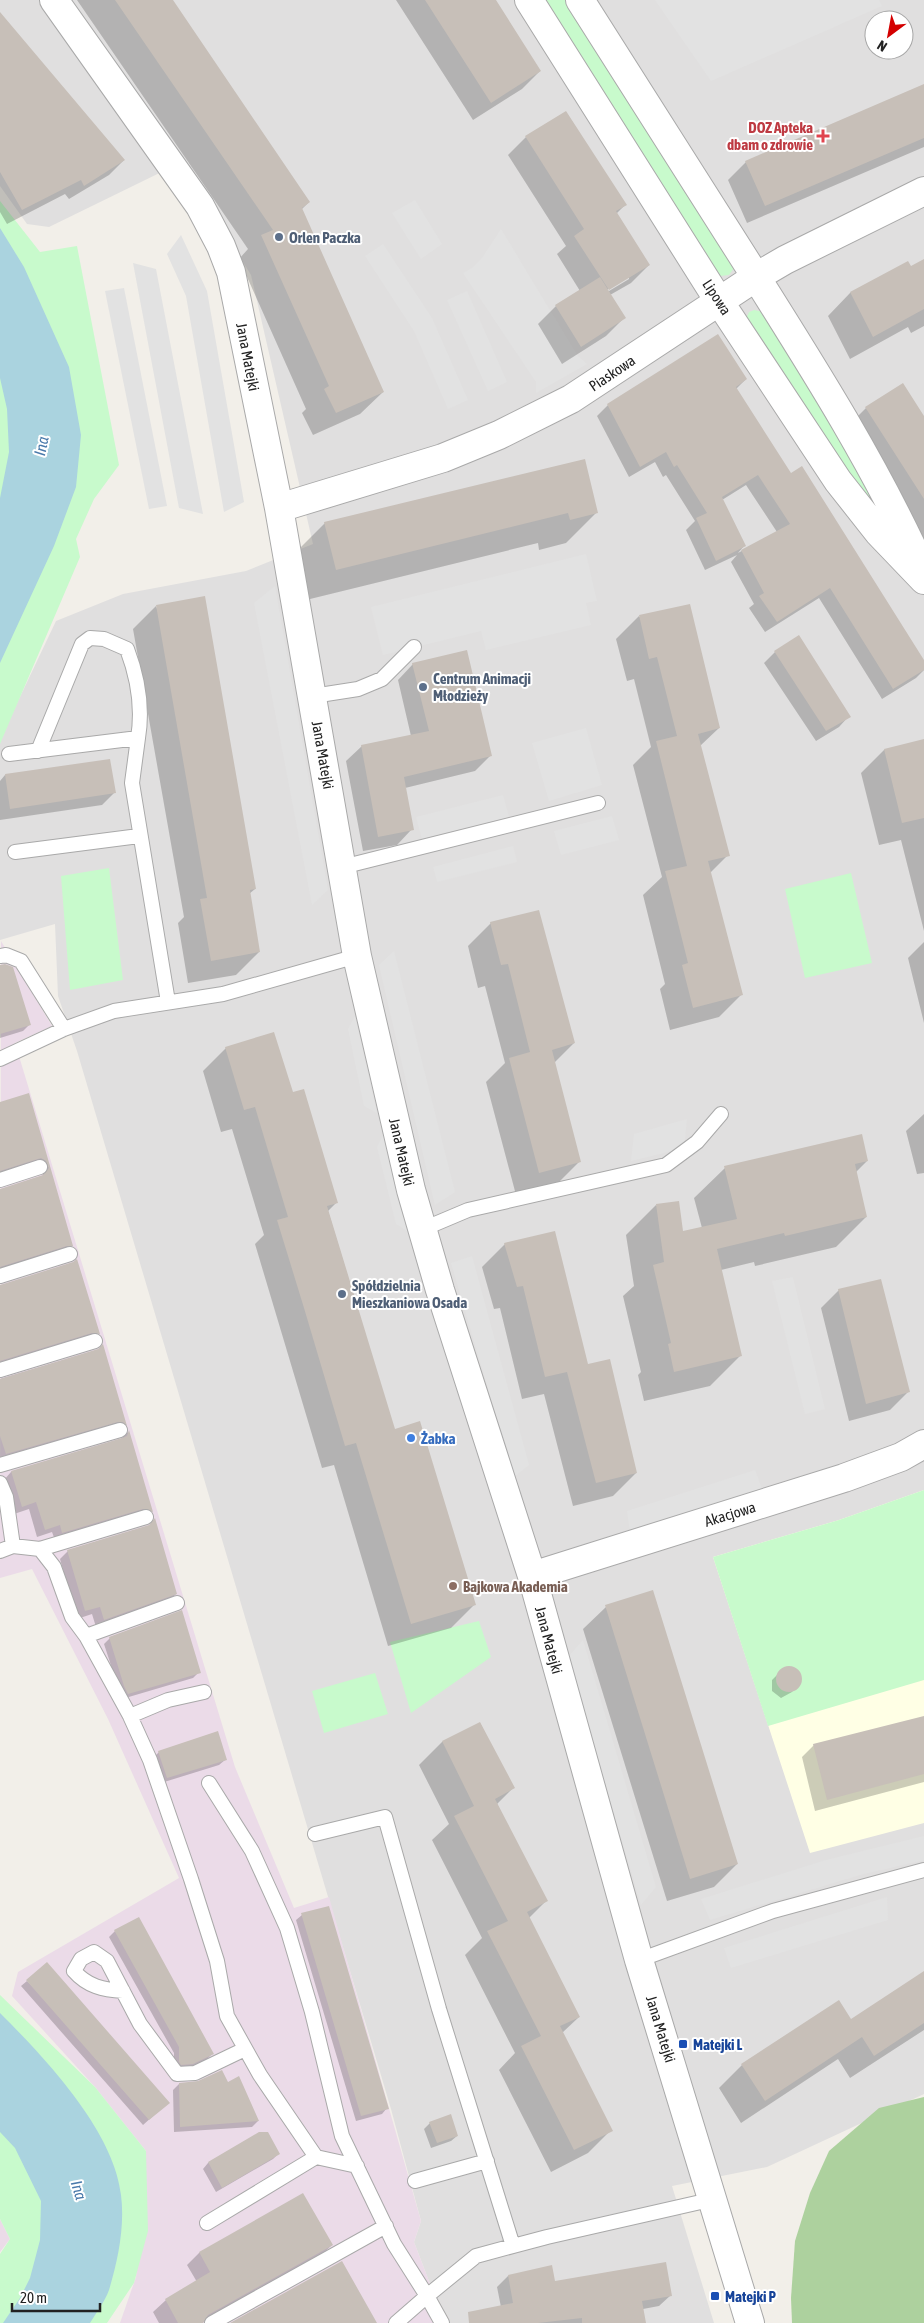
<svg xmlns="http://www.w3.org/2000/svg" width="924" height="2323" font-family="'Asap Condensed',sans-serif">
<rect width="100%" height="100%" fill="#f2efe9"/>
<path fill="#e0dfdf" fill-rule="evenodd" d="M0,0H924V2094L767,2167L672,2186L714,2323H445L414,2242L421,2221L391,2109L77,1051L58,996L55,924L0,940V739L56,621L123,594L246,571L313,544L251,275L182,162L49,227L27,224L0,186ZM874,20H904V50H874Z"/>
<path fill="#ebdbe8" d="M1,941L52,1026L15,1043L235,1767L294,1908L329,1897L421,2221L414,2242L445,2323H120L136,2277L146,2151L95,2087L12,1996L18,1972L179,1878L108,1719L32,1569L0,1578Z
M0,2219L10,2239L0,2252Z"/>
<path fill="#ffffe5" d="M924,1490V1823L810,1853L713,1557L839,1520Z"/>
<path fill="#add19e" d="M924,2097V2323H792L791,2298L795,2241L810,2193L829,2151L879,2108Z"/>
<path fill="#c8facc" d="M539,0H569L736,265L729,275L720,276L713,273Z
M0,201L40,252L77,246L119,465L94,499L76,539L80,557L0,744Z
M754,310L764,312L887,505L878,519L745,321L749,312Z
M109,868L123,980L70,990L61,876Z
M851,873L872,963L805,978L785,889Z
M924,1490V1680L768,1726L713,1557L839,1520Z
M479,1621L491,1657L411,1713L390,1642Z
M375,1673L388,1714L324,1733L312,1691Z
M0,1995L95,2087L146,2151L148,2231L134,2283L107,2323H0V2254L10,2239L0,2219Z"/>
<path fill="#e2e2e2" d="M655,0H879L882,6L711,81Z
M415,200L442,244L421,259L392,213Z
M501,229L577,355L587,364L536,393V382L463,273L472,268L482,258Z
M181,235L207,291L244,502L224,512L186,296L167,254Z
M383,244L432,318L468,400L448,409L414,331L365,256Z
M133,263L156,269L203,514L179,508Z
M124,288L167,506L149,509L105,291Z
M467,291L507,382L488,391L447,300Z
M586,554L597,601L586,603L591,625L486,650L481,631L383,655L371,607Z
M275,586L328,890L312,905L254,603Z
M586,728L602,785L549,801L532,743Z
M503,795L509,817L422,839L416,817Z
M612,816L619,840L561,855L554,831Z
M513,846L517,862L437,882L433,867Z
M394,951L455,1192L435,1205L379,965Z
M355,1016L377,1113L364,1106L348,1029Z
M687,1119L684,1148L631,1161L634,1134Z
M383,1135L410,1233L396,1224L377,1147Z
M472,1256L529,1465L514,1477L451,1263Z
M793,1277L825,1409L805,1414L772,1281Z
M755,1470L762,1489L630,1532L627,1511Z
M583,1640L656,1887L641,1905L568,1657Z
M924,1836V1860L860,1875L710,1920L701,1899L826,1860Z
M887,1897L888,1920L731,1968L724,1948Z"/>
<path fill="#aad3df" d="M0,228L24,267L69,367L81,435L76,487L54,546L0,663V498L9,452L7,409L0,378Z
M0,2013C45,2058 114,2131 121,2195C125,2226 118,2260 109,2290C105,2301 96,2313 90,2323H3L20,2298L30,2278L40,2240L41,2201L15,2148L0,2132Z"/>
<path fill="#0003" fill-rule="evenodd" d="M77,0H171L309,202L301,210L383,392L360,414L313,435L302,413L306,409L239,259L248,249Z
M396,0H495L540,71L522,89L473,120Z
M924,86V147L747,223L728,180L746,162Z
M566,112L625,205L616,214L649,265L631,283L610,295L624,318L606,336L562,364L538,324L556,306L580,291L557,254L566,246L508,155L526,137ZM629,276V279L604,294L603,292Z
M0,126L124,160L109,175L69,199L65,194L7,224L0,212Z
M924,260V326L911,333L908,327L850,359L828,316L850,293L907,263L910,268Z
M746,379L736,389L791,475L924,662V670L916,678L882,699L819,598L765,632L749,608L754,604L731,562L737,555L705,570L686,530L695,521L666,475L663,477L655,462L629,477L597,416L608,405ZM746,485L777,532L738,553L744,546L722,500Z
M902,385L924,418V545L848,426L866,408Z
M584,460L597,512L566,543L539,550L538,543L306,600L294,554L325,523Z
M156,606L255,889L249,894L259,952L236,975L188,983L178,923L184,917L133,629Z
M639,616L719,728L700,746L728,855L710,873L742,994L719,1017L670,1030L660,989L665,984L643,895L662,877L633,765L651,747L634,679L627,681L616,639Z
M799,637L849,716L839,727L816,741L764,663L775,652Z
M413,664L491,755L475,771L405,788L412,829L397,845L363,851L346,761L362,746L411,736L398,680Z
M924,740V931L901,840L879,845L861,773L884,750Z
M5,775L114,793L102,805L0,820V781Z
M491,923L574,1043L554,1063L580,1161L557,1184L516,1195L486,1082L505,1063L485,986L478,988L468,946Z
M924,942V1023L908,958Z
M0,975L29,1025L23,1031L0,1038Z
M226,1048L337,1202L328,1211L394,1430L474,1605L451,1628L388,1646L334,1465L322,1468L255,1244L264,1235L232,1129L221,1132L203,1071Z
M28,1095L72,1246L66,1252L0,1270V1190L43,1177L42,1170L0,1175V1103Z
M924,1114V1173L917,1174L906,1131Z
M867,1161L856,1172L866,1217L836,1247L755,1266L754,1262L721,1270L740,1356L710,1386L644,1401L638,1375L641,1372L623,1296L634,1286L626,1235L656,1205L682,1233L702,1228L694,1198L725,1168Z
M505,1244L587,1365L636,1473L613,1496L573,1506L544,1394L522,1399L500,1308L494,1309L482,1267Z
M0,1285L98,1334L92,1339L0,1364Z
M839,1290L908,1392L890,1410L849,1421L821,1308Z
M102,1347L126,1425L120,1431L0,1459V1379L98,1350Z
M128,1432L151,1511L144,1519L55,1540L52,1532L37,1537L29,1509L14,1514L4,1480L11,1472L121,1439Z
M68,1551L176,1594L168,1602L96,1627L92,1614L77,1619L60,1559Z
M606,1607L737,1864L714,1887L667,1901L583,1629Z
M110,1638L199,1672L193,1678L122,1699L104,1644Z
M789,1667L800,1674L801,1680L792,1692L781,1698L772,1691V1680L783,1669Z
M924,1717V1782L815,1811L802,1757L814,1745Z
M480,1723L513,1788L497,1804L546,1901L529,1918L579,2017L562,2033L611,2130L588,2153L551,2172L499,2070L515,2053L465,1955L482,1938L432,1840L449,1824L419,1765L442,1742Z
M159,1752L225,1760L219,1765L161,1783L153,1758Z
M302,1915L387,2108L382,2114L356,2121L296,1920Z
M115,1931L212,2054L206,2060L186,2070L174,2068V2053L109,1937Z
M924,1973V2030L850,2078L838,2059L741,2123L719,2088L742,2065L850,2021Z
M27,1981L162,2108L143,2125L21,1986Z
M199,2082L227,2083L258,2121L252,2127L174,2132L173,2090L179,2084Z
M430,2123L457,2136L451,2141L431,2148L424,2129Z
M259,2133L279,2153L273,2159L216,2192L203,2169L208,2163Z
M303,2195L332,2245L319,2257L202,2323H159L153,2312L166,2300L197,2282L187,2265L199,2253Z
M508,2276L554,2282L671,2295L659,2306L643,2309V2323H487L501,2307L497,2287Z"/>
<path fill="#c7bfb8" d="M115,0H173L310,202L302,208L384,392L336,413L324,389L329,386L261,235L273,230Z
M425,0H496L541,71L491,103Z
M0,12L125,160L84,186L81,180L22,210L0,172Z
M924,84V138L765,206L745,161Z
M566,111L627,205L616,211L650,265L609,290L574,236L584,229L525,136Z
M924,259V309L873,337L850,292L908,261L911,266Z
M600,277L626,318L581,347L555,305Z
M718,334L747,379L736,387L791,473L802,466L924,660V670L893,689L830,588L777,622L759,596L764,593L741,550L790,524L758,475L722,497L746,546L716,561L696,518L707,513L677,465L674,467L666,452L640,467L607,404Z
M903,383L924,416V499L865,407Z
M585,459L598,513L570,520L568,513L336,570L324,522Z
M205,596L256,889L250,890L260,952L211,961L200,899L207,898L156,605Z
M690,604L720,728L698,734L730,856L708,861L743,995L693,1008L682,965L688,963L665,871L687,866L656,741L677,736L657,657L649,659L639,615Z
M799,635L851,717L826,731L774,651Z
M467,650L492,756L404,777L414,830L378,837L361,745L429,731L412,663Z
M924,739V818L902,823L884,749Z
M110,759L116,793L10,809L5,774Z
M539,910L575,1043L552,1050L581,1162L539,1173L509,1058L530,1052L508,964L501,965L490,922Z
M5,964L13,967L31,1025L0,1034V965Z
M274,1032L293,1092L304,1089L338,1203L327,1206L395,1429L420,1421L476,1605L411,1624L356,1443L345,1446L304,1308L277,1220L288,1217L255,1107L244,1110L225,1047Z
M29,1093L73,1246H67L0,1267V1189L43,1175L49,1168L46,1161L41,1158L0,1171V1102Z
M862,1134L868,1161L855,1164L867,1217L785,1236L784,1233L717,1249L742,1356L674,1372L668,1344L671,1343L653,1265L664,1262L656,1204L679,1201L683,1231L737,1219L724,1166Z
M555,1231L588,1364L610,1359L637,1473L596,1483L567,1372L545,1377L523,1286L517,1287L504,1243Z
M77,1259L100,1334L92,1333L0,1361V1285L73,1262Z
M881,1279L910,1392L866,1404L838,1289Z
M103,1344L127,1426L123,1422H118L6,1454L0,1436V1379L98,1349Z
M129,1430L153,1512L143,1509L62,1533L60,1525L45,1530L36,1502L22,1507L11,1471L122,1438L127,1436Z
M155,1518L177,1594L104,1620L100,1607L85,1611L67,1550L149,1525Z
M653,1590L738,1864L690,1879L605,1605Z
M182,1610L201,1673L128,1694L124,1686L109,1637Z
M776 1679a13 13 0 1 1 26 0a13 13 0 1 1-26 0Z
M924,1716V1774L827,1800L813,1744Z
M480,1722L515,1788L495,1799L548,1901L527,1912L580,2017L560,2026L613,2131L574,2150L521,2046L541,2036L487,1931L508,1921L454,1816L474,1806L442,1741Z
M218,1731L227,1760L167,1778L158,1751Z
M329,1906L389,2109L361,2116L301,1913Z
M139,1917L214,2054L193,2064L181,2065L179,2062V2047L114,1930Z
M47,1962L170,2103L149,2120L26,1980Z
M924,1971V2023L874,2056L862,2037L765,2101L741,2064L839,2000L851,2019Z
M222,2070L228,2082L239,2076L259,2121L180,2127L179,2083L198,2081Z
M451,2114L458,2136L437,2143L429,2122Z
M259,2132H268L280,2154L222,2188L208,2162Z
M303,2193L333,2245L208,2315L203,2323H178L165,2299L210,2272L199,2252Z
M342,2261L377,2323H230Z
M666,2262L672,2296L642,2301L646,2323H582V2318L538,2323H469L468,2312L513,2303L508,2275L552,2265L555,2281Z"/>
<g fill="none" stroke-linecap="round" stroke-linejoin="round">
<g stroke="#a9a9a9" stroke-width="16">
<path id="lane" d="M313,696L358,689L382,679L414,647
M38,751L82,644L90,638L104,639L127,649C138,678 143,708 138,738
M9,754L138,738L132,783L168,1002
M15,852L139,836
M342,867L598,803
M0,956L6,955L21,961L64,1029
M0,1059L64,1029L114,1011L223,994L357,956
M0,1180L40,1167
M423,1229L468,1210L666,1165L697,1142L721,1114
M0,1276L70,1254
M0,1370L95,1341
M0,1465L120,1430
M0,1483L6,1497L13,1546
M40,1549L146,1517
M0,1551L13,1546L40,1549L54,1567L72,1617L86,1636L130,1716L168,1700L204,1692
M86,1636L177,1603
M130,1716L150,1760L191,1879L217,1961L227,2016L260,2075L316,2157L357,2166
M209,1783L252,1851L287,1928L312,2012L342,2136L394,2244L427,2296L476,2256L513,2246
M315,1834L385,1817L439,2009L513,2246L547,2237L714,2199
M639,1960L773,1911L924,1870
M123,1991C103,1990 87,1986 74,1971L81,1959L94,1952L107,1961L140,2024L177,2074L195,2073L245,2049
M415,2181L487,2161
M207,2223L316,2157
M212,2323L386,2226
M396,2323L427,2296L442,2323"/>
</g>
<g stroke="#a9a9a9" stroke-width="30">
<path id="street" d="M54,0L200,206L221,246L231,272L279,508L357,956L411,1190L440,1290L532,1576L639,1960L750,2323
M529,0L719,301L838,481L879,533L924,580
M580,0C639,92 697,185 756,277C816,372 876,467 922,569
M279,508L443,458L499,435L571,399L756,277L785,260L924,191
M532,1576L844,1478L901,1457L924,1444"/>
</g>
<use href="#lane" stroke="#fff" stroke-width="14"/>
<use href="#street" stroke="#fff" stroke-width="28"/>
</g>
<path fill="#e0444e" stroke="#fff" stroke-width="2" d="M820.5 128.5h5v5h5v5h-5v5h-5v-5h-5v-5h5z"/>
<g fill="#5c6f8a" stroke="#fff" stroke-width="2">
<circle cx="279" cy="237" r="5"/>
<circle cx="423" cy="687" r="5"/>
<circle cx="342" cy="1294" r="5"/>
</g>
<circle fill="#3f7fe0" stroke="#fff" stroke-width="2" cx="411" cy="1438" r="5"/>
<circle fill="#8d6e63" stroke="#fff" stroke-width="2" cx="453" cy="1586" r="5"/>
<g fill="#1a4fb4" stroke="#fff" stroke-width="2">
<rect x="678" y="2039" width="10" height="10" rx="2.5"/>
<rect x="710" y="2291" width="10" height="10" rx="2.5"/>
</g>
<g text-anchor="middle" dominant-baseline="central" stroke-width="4" stroke-linejoin="round" paint-order="stroke">
<g font-size="15" font-weight="bold" fill="#be3a42" stroke="#fff" text-anchor="end">
<text x="813" y="127">DOZ Apteka<tspan x="813" dy="17">dbam o zdrowie</tspan></text>
</g>
<g font-size="15" font-weight="bold" fill="#4e5e75" stroke="#fff" text-anchor="start">
<text x="289" y="237">Orlen Paczka</text>
<text x="433" y="678">Centrum Animacji<tspan x="433" dy="17">Młodzieży</tspan></text>
<text x="352" y="1285">Spółdzielnia<tspan x="352" dy="17">Mieszkaniowa Osada</tspan></text>
</g>
<g font-size="15" fill="#222" stroke="#fff">
<text transform="translate(717 297) rotate(57)">Lipowa</text>
<text transform="translate(248 357) rotate(79)">Jana Matejki</text>
<text transform="translate(612 373) rotate(-34)">Piaskowa</text>
<text transform="translate(323 755) rotate(80)">Jana Matejki</text>
<text transform="translate(402 1152) rotate(77)">Jana Matejki</text>
<text transform="translate(730 1514) rotate(-17)">Akacjowa</text>
<text transform="translate(549 1640) rotate(75)">Jana Matejki</text>
<text transform="translate(661 2029) rotate(73)">Jana Matejki</text>
</g>
<g font-size="15" font-weight="bold" fill="#366cbe" stroke="#fff" text-anchor="start">
<text x="421" y="1438">Żabka</text>
</g>
<g font-size="15" font-weight="bold" fill="#785e54" stroke="#fff" text-anchor="start">
<text x="463" y="1586">Bajkowa Akademia</text>
</g>
<g font-size="15" font-weight="bold" fill="#164399" stroke="#fff" text-anchor="start">
<text x="693" y="2044">Matejki L</text>
<text x="725" y="2296">Matejki P</text>
</g>
<g font-size="16" font-style="italic" fill="#4a7aab" stroke="#fff">
<text transform="translate(41 446) rotate(-78)">Ina</text>
<text transform="translate(79 2190) rotate(73)">Ina</text>
</g>
</g>
<g transform="translate(889 35) rotate(212)"><circle r="24" fill="#ffffff" stroke="#a7a7a7"/>
<path d="M0-4L9 19L0 12L-9 19Z" fill="#d40000"/>
<text y="-8" font-size="14" font-weight="bold" text-anchor="middle" fill="#222222">N</text>
</g>
<path d="M12 2303v8h88v-8" fill="none" stroke="#222222" stroke-width="2.5"/>
<text x="20" y="2303" font-size="15" fill="#222222" stroke="#ffffff" stroke-width="4" paint-order="stroke">20 m</text>
</svg>
